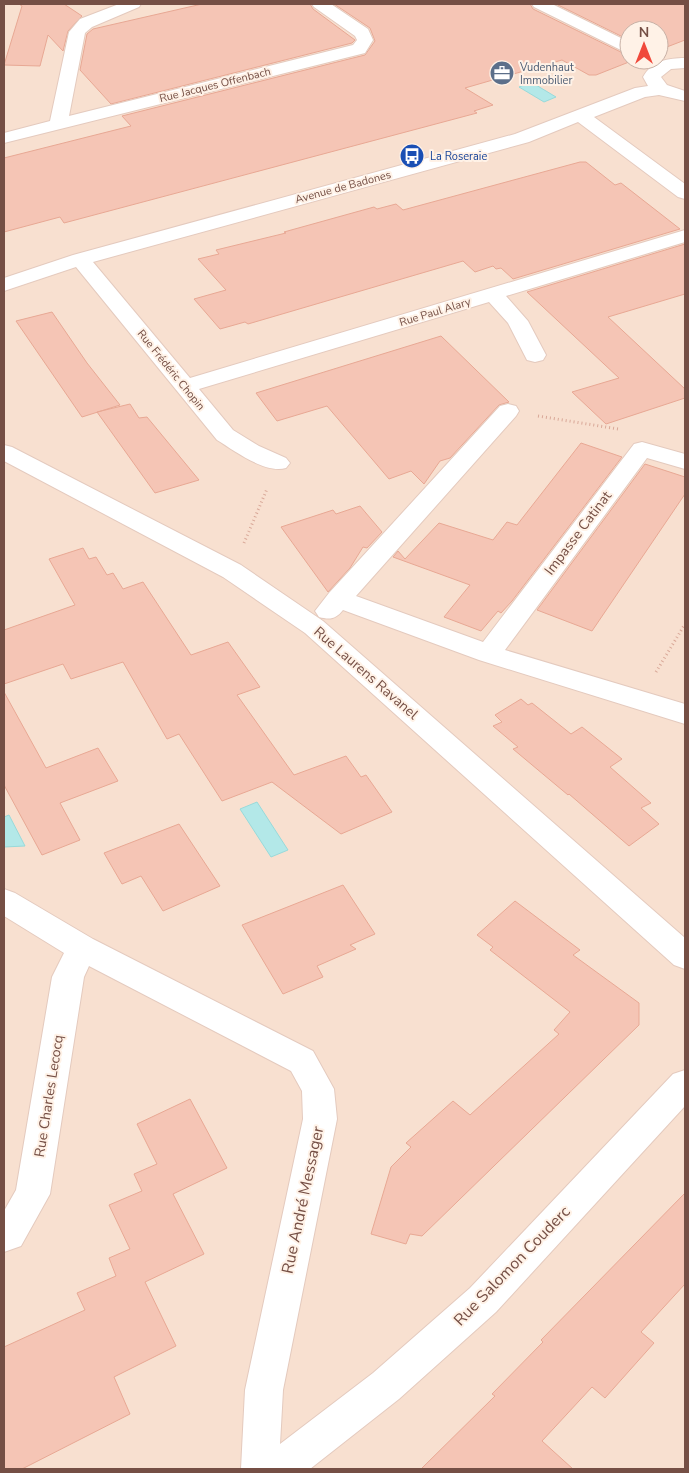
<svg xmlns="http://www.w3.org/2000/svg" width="689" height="1473" viewBox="0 0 689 1473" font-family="'Nunito Sans',sans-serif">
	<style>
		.residential { fill: #f8e0d0; fill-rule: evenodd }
		.water { fill: #b3e8e8; stroke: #98dada }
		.building { fill: #f5c5b5; stroke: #e8a894 }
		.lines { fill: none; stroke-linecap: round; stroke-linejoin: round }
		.minor-casing { stroke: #e4cabe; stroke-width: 2 }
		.path { stroke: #d9a898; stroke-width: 3; stroke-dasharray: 1 3; stroke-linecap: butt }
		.minor { fill: #fff; fill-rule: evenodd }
		.labels { text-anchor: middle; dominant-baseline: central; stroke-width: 4; stroke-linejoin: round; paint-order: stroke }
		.far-service-label { font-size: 11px; fill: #4e5e75; stroke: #fff2e7; text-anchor: start }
		.far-street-label { font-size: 11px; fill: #754f45; stroke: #fff2e7 }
		.far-transit-label { font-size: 11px; fill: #164399; stroke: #fff2e7; text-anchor: start }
		.street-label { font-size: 14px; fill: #754f45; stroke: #fff2e7 }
		.near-street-label { font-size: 16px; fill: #754f45; stroke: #fff2e7 }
	</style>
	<rect width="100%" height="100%" fill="#feeddf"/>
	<path class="residential" d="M4,4H685V1469H4ZM629,30H659V60H629Z"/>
	<path class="water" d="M531,82L556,97L544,102L519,87Z
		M257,802L288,850L271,857L240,809Z
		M9,815L25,846L4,847V817Z"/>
	<path class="building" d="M19,4H64L82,16L68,31L63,51L48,35L40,66L4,65L22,6Z
		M202,4H310L313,9L355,40L352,43L111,104L80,70L87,34L93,29Z
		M334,4H530L533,9L629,56V60H634L596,75H589L562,60L465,88L493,105L474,111L477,113L64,223L60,217L4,232V158L131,126L122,116L365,55L375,41L370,28Z
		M556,4H685V40L659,50V30H629V40Z
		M580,162H586L615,185L621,183L680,229L513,279L501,268L496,269L493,266L475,272L463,261L248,324L245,322L220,329L194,299L226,290L198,259L219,254L216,250L286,233L284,232L374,207L377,209L396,204L403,210Z
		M685,244V294L608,317L685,389V398L606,424L572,392L619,378L527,292Z
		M52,312L87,363L120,405L82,417L16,321Z
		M441,336L509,402L499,405L450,458L440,461L424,484L411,471L389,479L327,406L277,421L256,393Z
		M130,404L139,418L147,417L199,480L155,493L97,412Z
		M581,443L622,457L512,601L501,613L498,611L481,631L444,617L470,585L393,557L398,551L405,559L439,523L493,540L507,522L517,525Z
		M645,464L685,477V494L592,631L537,610Z
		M360,506L382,532L367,548L363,547L350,568L328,592L281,527L333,510L336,514Z
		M83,548L89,559L96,557L107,575L113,573L123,589L143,582L191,655L228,642L260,687L237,695L294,775L346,756L361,777L366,775L392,812L341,834L272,782L222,801L179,734L167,739L123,662L71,679L63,664L4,684V630L75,605L49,559Z
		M4,692L46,768L98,748L118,781L60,803L80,840L42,855L4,785Z
		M521,699L528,705L532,703L571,734L582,727L622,759L610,767L651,803L641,808L659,824L629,846L569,794L568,795L513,749L518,747L493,726L502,722L495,715Z
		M179,824L220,886L163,911L141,876L122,884L104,853Z
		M343,885L375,934L350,945L356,949L317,966L323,977L283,994L242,925Z
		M515,901L580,950L573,955L639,1003V1025L422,1236L410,1234L406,1244L371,1234L391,1167L411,1147L406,1143L453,1101L470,1115L559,1034L554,1030L570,1012L490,950L493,947L477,935Z
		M190,1099L227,1168L173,1194L204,1254L145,1282L176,1346L114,1377L130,1414L22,1469H4V1347L85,1310L77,1293L116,1276L109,1258L130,1249L109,1205L142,1191L134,1174L157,1164L137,1124Z
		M685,1193V1284L641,1332L654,1343L605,1398L592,1387L542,1441L573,1469H421L495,1396L492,1394L543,1342L541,1340Z"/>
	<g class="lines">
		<defs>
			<path id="minor" d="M119,4H141L139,7L92,27L85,33L69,116L353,45L357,40L355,36L314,7L312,4H331L368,29L373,40L365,53L4,143V133L50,121L69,32L80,19Z
				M532,4H552L629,42V54L534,7Z
				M685,58V68L671,69L661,77L667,85L685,91V101L659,95L645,97L594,117L685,184V199L678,197L578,122L529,142L93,262L190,378L685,230V242L506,296L528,321L546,355L543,360L535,362L527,360L508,323L489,302L199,389L233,430L259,446L286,458L290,463L286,468C265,474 235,451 217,440L76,267L4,291V278L73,255L515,134L635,88L648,86L643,77C652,61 668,58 685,58Z
				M508,404L516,406L519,411L516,416L356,596L483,642L634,444L642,442L685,454V469L647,458L505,650L685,704V724L479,660L343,610C336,619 330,620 319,617L315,611L329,593L500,406Z
				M4,445L12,447L241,565L323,621L685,938V969L674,965L305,633L223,577L4,461Z
				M4,889L15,893L93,939L313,1051L334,1089L337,1119L283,1390L280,1444L373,1373L470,1288L673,1074L685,1070V1106L496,1312L399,1399L310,1469H241L245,1390L303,1119L302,1091L291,1071L89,966L84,977L50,1194L21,1246L4,1252V1211L16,1190L52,977L64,953L4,916Z"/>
		</defs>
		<use href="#minor" class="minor-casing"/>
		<path class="path" d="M538,416L618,429
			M244,543L267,489
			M656,672L685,624"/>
		<use href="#minor" class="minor"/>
	</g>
	<defs>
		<symbol id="office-disc" viewBox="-11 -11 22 22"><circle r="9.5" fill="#5c6f8a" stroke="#fff2e7"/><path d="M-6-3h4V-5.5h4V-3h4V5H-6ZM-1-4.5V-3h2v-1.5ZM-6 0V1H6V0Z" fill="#fff"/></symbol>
		<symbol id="bus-disc" viewBox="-11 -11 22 22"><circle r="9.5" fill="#1a4fb4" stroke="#fff2e7"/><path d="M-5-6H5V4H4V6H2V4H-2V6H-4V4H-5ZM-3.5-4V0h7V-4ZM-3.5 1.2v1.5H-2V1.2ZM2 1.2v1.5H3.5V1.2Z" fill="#fff"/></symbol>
	</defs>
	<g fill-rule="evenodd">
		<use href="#office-disc" x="488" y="59" width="28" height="28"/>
		<use href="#bus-disc" x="398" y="142" width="28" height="28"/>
	</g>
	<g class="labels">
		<g class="far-service-label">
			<text x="520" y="67">Vudenhaut<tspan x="520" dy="13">Immobilier</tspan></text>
		</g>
		<g class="far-street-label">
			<text transform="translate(215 85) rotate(-14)">Rue Jacques Offenbach</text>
			<text transform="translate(343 187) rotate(-15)">Avenue de Badones</text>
			<text transform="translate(435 312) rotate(-17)">Rue Paul Alary</text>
			<text transform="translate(171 370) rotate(51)">Rue Frédéric Chopin</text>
		</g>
		<g class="far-transit-label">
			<text x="430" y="156">La Roseraie</text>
		</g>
		<g class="street-label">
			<text transform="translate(578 533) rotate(-53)">Impasse Catinat</text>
			<text transform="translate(366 673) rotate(41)">Rue Laurens Ravanel</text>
			<text transform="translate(49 1096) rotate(-81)">Rue Charles Lecocq</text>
		</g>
		<g class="near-street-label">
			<text transform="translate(303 1200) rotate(-78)">Rue André Messager</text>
			<text transform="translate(512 1266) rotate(-46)">Rue Salomon Couderc</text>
		</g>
	</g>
	<rect width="689" height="1473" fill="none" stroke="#754f45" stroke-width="10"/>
	<g transform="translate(644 45)"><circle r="24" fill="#fff2e7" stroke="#c8b1a6"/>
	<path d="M0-4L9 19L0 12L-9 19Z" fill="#f0493b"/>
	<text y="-8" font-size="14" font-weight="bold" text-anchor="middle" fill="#754f45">N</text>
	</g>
</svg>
